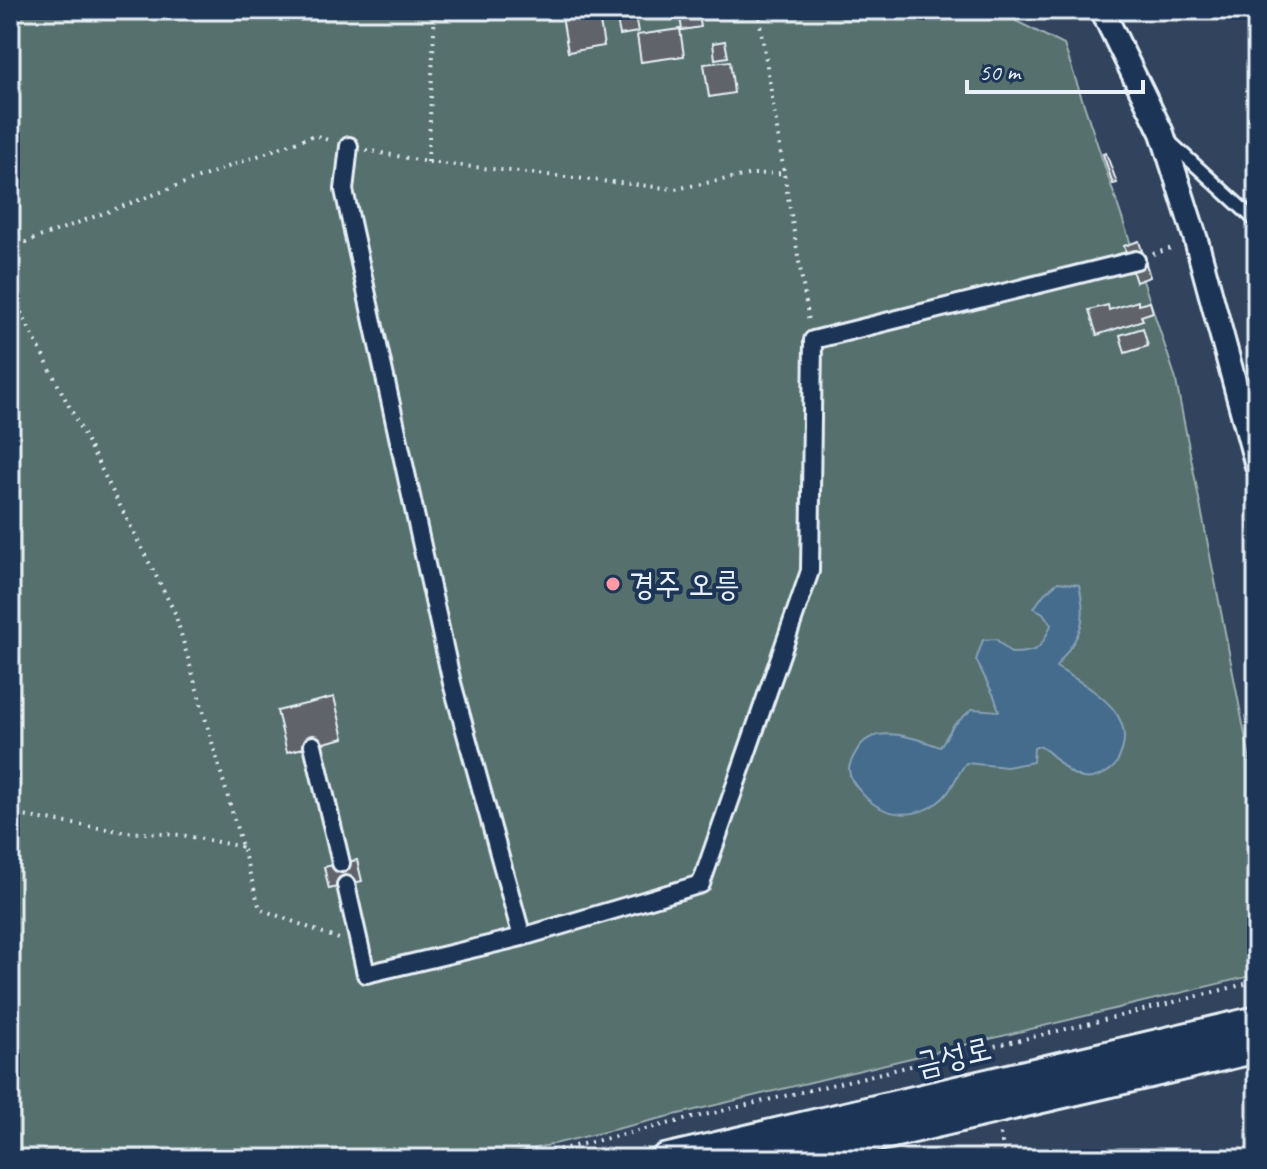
<svg xmlns="http://www.w3.org/2000/svg" width="1267" height="1169" viewBox="0 0 1267 1169" font-family="Caveat,'Poor Story',sans-serif">
	<style>
		.green { fill: #556f6d; stroke: #9eb0b2; stroke-width: 2 }
		.water { fill: #456c8c; stroke: #86a1b7; stroke-width: 2 }
		.building { fill: #60636a; stroke: #e8f1f8; stroke-width: 2 }
		.lines { fill: none; stroke-linecap: round; stroke-linejoin: round }
		.service-casing { stroke: #e8f1f8; stroke-width: 17 }
		.pedestrian-casing { stroke: #e8f1f8; stroke-width: 22 }
		.minor-casing { stroke: #e8f1f8; stroke-width: 28 }
		.tertiary-casing { stroke: #e8f1f8; stroke-width: 34 }
		.path { stroke: #e8f1f8; stroke-width: 4; stroke-dasharray: 2 6; stroke-linecap: butt }
		.service { stroke: #1d3557; stroke-width: 11 }
		.pedestrian { stroke: #1d3557; stroke-width: 16 }
		.minor { stroke: #1d3557; stroke-width: 22 }
		.tertiary { stroke: #1d3557; stroke-width: 28 }
		.poi-dot { fill: #ff9aa2; stroke: #1d3557; stroke-width: 3 }
		.labels { text-anchor: middle; dominant-baseline: central; stroke-width: 8; stroke-linejoin: round; paint-order: stroke }
		.poi-label { font-size: 32px; fill: #e8f1f8; stroke: #1d3557; text-anchor: start }
		.street-label { font-size: 32px; fill: #e8f1f8; stroke: #1d3557 }
	</style>
	<rect width="100%" height="100%" fill="#31435d"/>
	<filter id="ink" filterUnits="userSpaceOnUse"><feTurbulence type="fractalNoise" baseFrequency=".0125" numOctaves="2"/><feDisplacementMap in="SourceGraphic" scale="16" xChannelSelector="R" yChannelSelector="G"/><feConvolveMatrix kernelMatrix="1 2 1 2 8 2 1 2 1" color-interpolation-filters="sRGB"/></filter>
	<g filter="url(#ink)">
		<path class="green" d="M10,10H1014L1016,21L1064,45L1175,376L1257,796V971L1255,975L492,1159H10Z"/>
		<path class="water" d="M1058,582L1079,585C1089,626 1079,635 1056,667C1090,688 1145,715 1116,764C1110,773 1094,780 1083,778C1062,773 1057,754 1039,746L1034,748L1033,762L1007,767L966,763C955,777 952,793 937,803C911,821 880,816 860,791C855,785 849,778 849,769C849,764 853,757 856,752C871,721 916,738 940,747L953,726L972,709L999,711L994,696L976,660L983,640L996,639L1011,653C1037,653 1041,650 1051,625L1043,613L1034,608L1044,594Z"/>
		<path class="building" d="M561,10H598L604,46L568,52Z
			M615,10H634L638,32L620,35Z
			M679,10H698L701,27L682,30Z
			M680,29L684,56L641,62L637,35Z
			M725,41L728,57L715,59L713,43Z
			M730,61L734,93L709,97L704,64Z
			M1106,153L1117,183L1113,184L1103,154Z
			M1139,241L1150,277L1136,282L1124,246Z
			M1138,301V305L1150,302L1153,312L1141,316L1143,320L1097,335L1089,310L1108,305L1109,310Z
			M1143,328L1148,346L1125,353L1120,335Z
			M334,697L344,738L287,752L277,711Z
			M357,860L362,881L329,889L324,867Z"/>
		<g class="lines">
			<defs>
				<path id="service" d="M1169,141L1257,222"/>
				<path id="pedestrian" d="M349,146L344,190L452,683L522,937
					M313,745L341,863
					M346,885L366,974L522,937L701,884L810,571L813,340L1136,260"/>
				<path id="minor" d="M1102,10L1162,133L1196,240L1257,466"/>
				<path id="tertiary" d="M665,1159L1257,1021
					M780,1159L1257,1048"/>
			</defs>
			<use href="#service" class="service-casing"/>
			<use href="#pedestrian" class="pedestrian-casing"/>
			<use href="#minor" class="minor-casing"/>
			<use href="#tertiary" class="tertiary-casing"/>
			<path class="path" d="M758,10L784,173
				M366,150L428,162L675,189L753,174L784,173L809,321
				M428,162L435,10
				M10,248L314,135L331,141
				M1153,254L1175,247
				M10,291L175,613L260,909L339,939
				M10,814L125,832L182,835L243,847
				M1000,1134L1006,1159
				M520,1159L1108,1019L1257,981"/>
			<use href="#service" class="service"/>
			<use href="#pedestrian" class="pedestrian"/>
			<use href="#minor" class="minor"/>
			<use href="#tertiary" class="tertiary"/>
		</g>
	</g>
	<circle class="poi-dot" cx="613" cy="584" r="8"/>
	<g class="labels">
		<g class="poi-label">
			<text x="629" y="584">경주 오릉</text>
		</g>
		<g class="street-label">
			<text transform="translate(953 1056) rotate(-13)">금성로</text>
		</g>
	</g>
	<rect width="1267" height="1169" fill="none" stroke="#1d3557" stroke-width="40"/>
	<rect x="20" y="20" width="1227" height="1129" fill="none" stroke="#e8f1f8" stroke-width="3" filter="url(#ink)"/>
	<path d="M967 80v12h176v-12" fill="none" stroke="#e8f1f8" stroke-width="4"/>
	<text x="979" y="80" font-size="24" fill="#e8f1f8" stroke="#1d3557" stroke-width="6" paint-order="stroke">50 m</text>
</svg>
